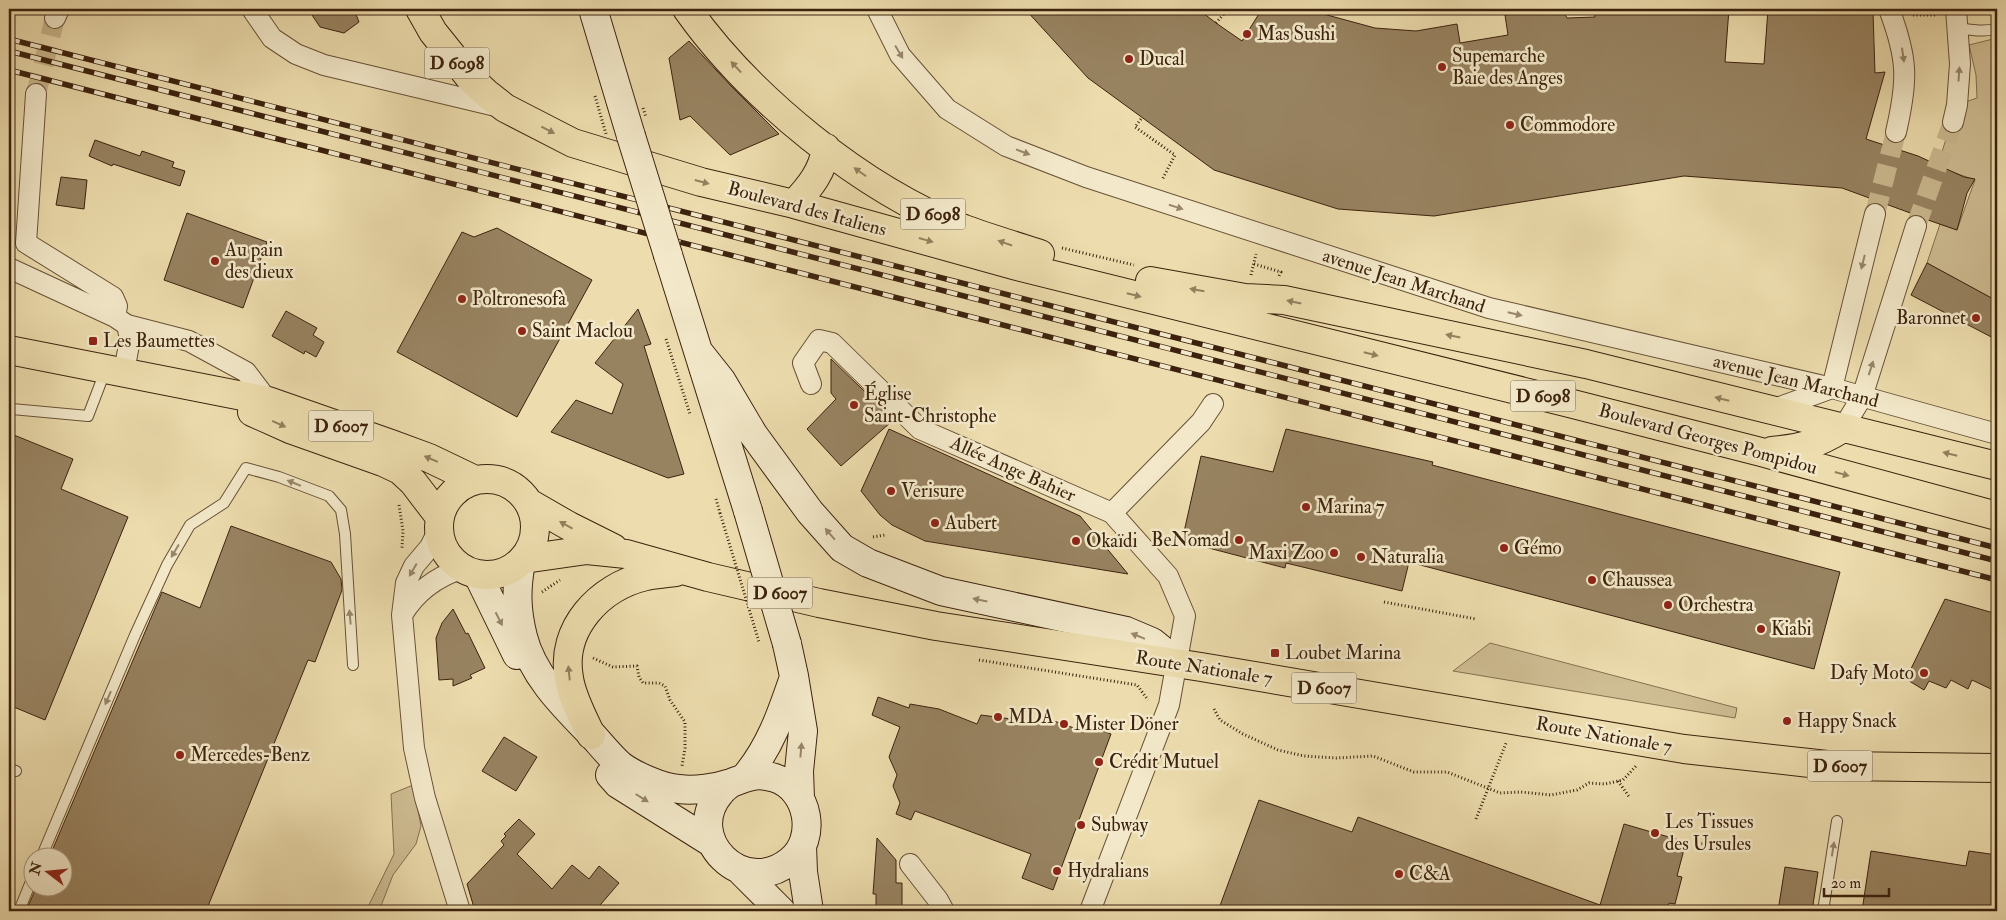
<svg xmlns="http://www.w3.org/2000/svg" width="2006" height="920" viewBox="0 0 2006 920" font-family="'IM FELL Double Pica',serif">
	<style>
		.green { fill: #cfbd93; stroke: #867050 }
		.building { fill: #988361; stroke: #3c220e }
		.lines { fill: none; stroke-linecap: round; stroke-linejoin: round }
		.minor-tunnel { stroke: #cab88e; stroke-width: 20; stroke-dasharray: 20 10; stroke-linecap: butt }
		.service-casing { stroke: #685136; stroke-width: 12 }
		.minor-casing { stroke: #685136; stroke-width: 22 }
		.secondary-casing { stroke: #3c220e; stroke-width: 30 }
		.primary-casing { stroke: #3c220e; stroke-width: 30 }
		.path { stroke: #3c220e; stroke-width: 3; stroke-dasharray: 1 2.5; stroke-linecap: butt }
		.service { stroke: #f3e9ca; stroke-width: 10 }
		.minor { stroke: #f3e9ca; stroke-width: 20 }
		.secondary { stroke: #f3e9ca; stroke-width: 28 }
		.primary { stroke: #edddae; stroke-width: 28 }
		.rail-casing { stroke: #3c220e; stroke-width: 5.5 }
		.rail { stroke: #f3e9ca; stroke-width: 4; stroke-dasharray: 11; stroke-linecap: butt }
		.secondary-bridge-casing { stroke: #3c220e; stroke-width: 30; stroke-linecap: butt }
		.path-bridge { stroke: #3c220e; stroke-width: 3; stroke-dasharray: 1 2.5; stroke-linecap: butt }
		.secondary-bridge { stroke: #f3e9ca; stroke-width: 28 }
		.oneway { fill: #98866c }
		.oneway2 { fill: #94805e }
		.poi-dot { fill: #8f2418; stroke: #f3e9ca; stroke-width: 2 }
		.labels { text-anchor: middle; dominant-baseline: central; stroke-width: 5; stroke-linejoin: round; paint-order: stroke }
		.shield { fill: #f3e9ca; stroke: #735e46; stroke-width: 1 }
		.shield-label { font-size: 18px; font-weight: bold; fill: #3c220e }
		.poi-label { font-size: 19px; fill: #3c220e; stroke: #f3e9ca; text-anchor: start }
		.street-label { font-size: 19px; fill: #3c220e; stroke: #f3e9ca }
	</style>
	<rect width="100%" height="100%" fill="#edddae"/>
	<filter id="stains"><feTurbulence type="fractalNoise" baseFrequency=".004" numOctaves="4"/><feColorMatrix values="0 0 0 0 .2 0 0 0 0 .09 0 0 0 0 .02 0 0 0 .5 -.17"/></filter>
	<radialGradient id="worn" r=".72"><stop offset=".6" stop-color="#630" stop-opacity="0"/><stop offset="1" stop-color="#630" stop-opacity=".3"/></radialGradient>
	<path class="green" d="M1997,38V301L1927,263L1940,224L1957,230L1975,180L1944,169L1938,164L1957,105L1977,98L1976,75L1969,45Z
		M1490,643L1737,708L1735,718L1453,671Z
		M413,785L421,826L416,844L393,875L379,911H366L394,854L391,794Z"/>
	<path class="building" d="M308,9H354L359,22L344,33L320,27Z
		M1025,9H1198L1216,23L1242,41L1262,9H1305L1375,28L1416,31L1457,24L1460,43L1508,35L1505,15L1543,9H1562L1567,18L1595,17L1594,9H1729L1725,62L1764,64L1768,9H1831L1873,12L1875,73L1885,72L1866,139L1918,156L1964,177L1975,179L1967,193L1957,230L1925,219L1920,215L1913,214L1842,188L1684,176L1434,216L1338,209L1214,170L1088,78Z
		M689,41L731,86L779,134L730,155L690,116L680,120L669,58Z
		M95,140L140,156L142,151L174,162L172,167L185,171L180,186L113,164L112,166L89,156Z
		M61,177L87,180L84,209L56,205Z
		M187,213L267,242L243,308L164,280Z
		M497,228L592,280L517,417L397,352L462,232L474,237Z
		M1927,263L1997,301V340L1911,295Z
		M638,309L651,344L644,346L684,474L668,478L551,432L576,400L612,414L623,384L595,363Z
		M286,311L317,328L313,335L324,342L316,357L305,351L304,354L272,336Z
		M831,359L890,416V423L841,466L807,429L836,399L831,393Z
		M889,429L1080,516L1128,574L925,541L892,525L880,515L861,491Z
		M1286,429L1433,462L1432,465L1840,572L1814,669L1409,562L1402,591L1286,563L1285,568L1182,541L1201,456L1273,472Z
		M9,433L73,459L61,489L128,517L45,720L9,705Z
		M231,526L331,562L341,579L342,590L315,662L308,660L206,911H26L36,888H62V858H49L162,592L200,608Z
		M1945,599L1997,614V676L1991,689L1972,680L1968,689L1951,680L1946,688L1929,681L1924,690L1906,679Z
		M453,609L466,634L468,633L485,668L470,675L472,678L453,686V679L439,680L436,638L442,623Z
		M878,697L909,708L910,704L939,709L977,724L981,715L1050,724L1051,720L1077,729L1081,723L1111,734L1053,890L1022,878L1031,854L915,811L911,820L896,814L900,803L893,786L897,775L889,757L900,727L872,715Z
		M504,737L537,757L516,791L482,771Z
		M1259,800L1352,832L1358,817L1600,905L1624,824L1686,842L1677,876L1682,877L1675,904L1669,903L1667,911H1218Z
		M519,819L535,834L517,854L552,889L572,865L589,879L599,866L619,883L595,911H475L467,884L504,845L501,841L506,836L504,834Z
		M877,838L896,860V883H902V911H876V894H873Z
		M1871,851L1966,866L1969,851L1997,855V911H1862Z
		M1785,867L1818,872L1812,911H1778Z"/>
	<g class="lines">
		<path class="minor-tunnel" d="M36,94L55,18
			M1875,214L1896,132
			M1916,226L1953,122"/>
		<defs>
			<path id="service" d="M1957,28C1971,30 1983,32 1997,29
				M9,410L12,409L88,416L106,369
				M9,769L16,771
				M41,858L135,635L167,565L190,525L224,503L246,468L279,477L329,496L341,510L345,534L353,665
				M19,911L32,879
				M1823,911L1837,821"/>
			<path id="minor" d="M252,9L272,38L296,54L324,65L500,107
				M877,9L900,55L947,109L1006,146L1086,177L1489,308L1832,388L1997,434
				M1889,9C1908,59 1908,80 1896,132
				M55,18L59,9
				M36,94L26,243L113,297L117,306L115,317
				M1953,122L1957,105L1960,64L1956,9
				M9,268L115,317L127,325L189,341L246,372L268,401
				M124,372L130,339L127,325
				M811,384L803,363L819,340L832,343L920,429L1112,513L1168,576L1185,616L1169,705L1090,911
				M1832,388L1875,214
				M1769,411L1832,388
				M1843,428L1862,397L1916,226
				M1112,513L1201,422L1213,404
				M438,531L430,547L414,566L406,583L402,615L414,748L425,798L460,911
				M402,615C416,592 436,577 461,569
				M910,864L938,900L944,911"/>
			<path id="secondary" d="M593,9L631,136
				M668,255L748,511
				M698,351L721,380L753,434L810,512L842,548L868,563L941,591L1126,631L1152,642L1178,663
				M521,562C516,589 516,609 523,637C533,677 566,708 594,737C602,746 611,757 620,765C633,775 662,788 679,789C695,791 716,788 731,783C748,777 756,772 775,778C809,789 818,839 790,861C743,899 682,838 720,793C723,789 727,786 731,783
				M478,575L517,655
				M787,644L794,676L803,731L799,771L800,798
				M610,775L618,784L712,843
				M746,776C770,747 781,715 793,680
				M802,846L803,872L809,911
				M742,872L781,911"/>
			<path id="primary" d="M420,9L433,32L470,78L486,93L505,108L573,143L701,182L794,204L1017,266L1569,403L1761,452L1997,516
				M687,9C750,98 862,189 964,229C989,238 1015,246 1040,254
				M794,204C810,187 823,171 826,148
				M1150,281L1245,298L1284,300L1586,364L1997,466
				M9,350L268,401L391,444L429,458L475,480
				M252,412L290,429L383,462L400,470L413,482L439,516
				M1772,451C1803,448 1817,444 1843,428
				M439 527a48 48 0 1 1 96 0a48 48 0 1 1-96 0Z
				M529,503L569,526L613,548
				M524,559L587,550L626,554L708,577L819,603L936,626L1201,667L1684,749L1836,766L1997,768
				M591,735C583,717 572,698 569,678C560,629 599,587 646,576C656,574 666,573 676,572"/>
		</defs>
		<use href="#service" class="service-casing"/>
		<use href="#minor" class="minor-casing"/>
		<use href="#secondary" class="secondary-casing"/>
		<use href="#primary" class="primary-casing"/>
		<path class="path" d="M1913,15H1937
			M1216,23L1228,9
			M1141,119L1135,127L1175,155L1162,180
			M1062,248L1134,265
			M1254,264L1281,272L1279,276
			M1251,275L1256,254
			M666,339L690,414
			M716,499L720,513
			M399,505L403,531L402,548
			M873,537L885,535
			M542,592L560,580
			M1384,602L1476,619
			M593,658L613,667L637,666L639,677L643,683H659L665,686L670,700L685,722V748L682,766
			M979,660L1137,685L1148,700
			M1214,709L1220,720L1243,734L1278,750L1304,756L1336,758L1373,756L1414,772H1447L1500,793L1521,792L1551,795L1577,790L1589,783L1605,784L1623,780L1637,765
			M1618,781L1630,798
			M1476,819L1506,743
			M1698,844L1712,843L1731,845"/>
		<use href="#service" class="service"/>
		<use href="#minor" class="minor"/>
		<use href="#secondary" class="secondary"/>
		<use href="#primary" class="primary"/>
		<defs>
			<path id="rail" d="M9,39L1997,548
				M9,51L1997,561
				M9,70L1997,580"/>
		</defs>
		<use href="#rail" class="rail-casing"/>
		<use href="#rail" class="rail"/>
		<defs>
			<path id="secondary-bridge" d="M631,136L668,255
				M748,511L787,644"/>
		</defs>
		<use href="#secondary-bridge" class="secondary-bridge-casing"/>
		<path class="path-bridge" d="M595,96L606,134
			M643,108L646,117
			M720,513L759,642"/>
		<use href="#secondary-bridge" class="secondary-bridge"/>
	</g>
	<defs><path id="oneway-solid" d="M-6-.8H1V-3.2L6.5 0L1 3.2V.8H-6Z" transform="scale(1.25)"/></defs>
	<g class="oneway">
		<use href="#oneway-solid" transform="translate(899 52) rotate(59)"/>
		<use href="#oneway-solid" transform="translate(1903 55) rotate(82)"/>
		<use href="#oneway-solid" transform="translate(1959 74) rotate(-86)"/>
		<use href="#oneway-solid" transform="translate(1023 152) rotate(21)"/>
		<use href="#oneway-solid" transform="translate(1176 207) rotate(18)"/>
		<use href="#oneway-solid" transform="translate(1863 262) rotate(104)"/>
		<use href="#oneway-solid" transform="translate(1515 314) rotate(13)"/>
		<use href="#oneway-solid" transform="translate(1871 368) rotate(-72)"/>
		<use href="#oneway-solid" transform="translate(294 483) rotate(-158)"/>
		<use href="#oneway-solid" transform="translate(830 534) rotate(-131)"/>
		<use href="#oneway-solid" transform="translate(175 551) rotate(121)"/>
		<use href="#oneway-solid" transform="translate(413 570) rotate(120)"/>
		<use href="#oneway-solid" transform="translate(980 600) rotate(-168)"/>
		<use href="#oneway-solid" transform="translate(350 617) rotate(-95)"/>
		<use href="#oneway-solid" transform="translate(499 619) rotate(63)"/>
		<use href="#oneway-solid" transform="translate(1138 636) rotate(-158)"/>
		<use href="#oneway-solid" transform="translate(108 698) rotate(113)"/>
		<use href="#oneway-solid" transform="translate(801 750) rotate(-85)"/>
		<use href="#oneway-solid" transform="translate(642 798) rotate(32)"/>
		<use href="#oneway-solid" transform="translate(1833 849) rotate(-81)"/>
	</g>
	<g class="oneway2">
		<use href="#oneway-solid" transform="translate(736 67) rotate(-133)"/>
		<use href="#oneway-solid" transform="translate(548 130) rotate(27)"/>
		<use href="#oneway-solid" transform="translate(860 172) rotate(-145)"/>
		<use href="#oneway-solid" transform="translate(702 182) rotate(15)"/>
		<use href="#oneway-solid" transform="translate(926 240) rotate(16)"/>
		<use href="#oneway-solid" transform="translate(1005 243) rotate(-161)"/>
		<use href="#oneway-solid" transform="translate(1197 290) rotate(-170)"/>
		<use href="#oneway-solid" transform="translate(1134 295) rotate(14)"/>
		<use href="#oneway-solid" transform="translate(1294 302) rotate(-168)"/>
		<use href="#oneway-solid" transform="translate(1453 336) rotate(-168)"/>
		<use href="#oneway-solid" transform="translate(1371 354) rotate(14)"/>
		<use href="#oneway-solid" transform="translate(1722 399) rotate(-166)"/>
		<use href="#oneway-solid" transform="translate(279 424) rotate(24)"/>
		<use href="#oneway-solid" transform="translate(1950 454) rotate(-166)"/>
		<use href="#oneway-solid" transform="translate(431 459) rotate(-157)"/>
		<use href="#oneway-solid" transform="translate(1842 474) rotate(15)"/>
		<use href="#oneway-solid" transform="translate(566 525) rotate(-151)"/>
		<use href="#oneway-solid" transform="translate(569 673) rotate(-96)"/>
	</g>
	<g class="poi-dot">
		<circle cx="1247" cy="34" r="5"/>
		<circle cx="1129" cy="59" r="5"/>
		<circle cx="1442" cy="67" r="5"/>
		<circle cx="1510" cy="125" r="5"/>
		<circle cx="215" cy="261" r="5"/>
		<circle cx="462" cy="299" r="5"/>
		<circle cx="1976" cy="318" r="5"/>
		<circle cx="522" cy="331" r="5"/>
		<rect x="88" y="336" width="10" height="10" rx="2.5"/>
		<circle cx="854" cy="405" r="5"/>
		<circle cx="891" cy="491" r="5"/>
		<circle cx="1306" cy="507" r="5"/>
		<circle cx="935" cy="523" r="5"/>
		<circle cx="1239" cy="540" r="5"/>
		<circle cx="1076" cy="541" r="5"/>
		<circle cx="1504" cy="548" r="5"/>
		<circle cx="1334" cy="553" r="5"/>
		<circle cx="1361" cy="557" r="5"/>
		<circle cx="1592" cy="580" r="5"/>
		<circle cx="1668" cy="605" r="5"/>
		<circle cx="1761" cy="629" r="5"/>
		<rect x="1270" y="648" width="10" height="10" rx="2.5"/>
		<circle cx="1924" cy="673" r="5"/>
		<circle cx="998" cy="717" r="5"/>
		<circle cx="1787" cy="721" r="5"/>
		<circle cx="1064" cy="724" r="5"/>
		<circle cx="180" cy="755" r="5"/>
		<circle cx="1099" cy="762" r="5"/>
		<circle cx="1081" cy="825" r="5"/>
		<circle cx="1655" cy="833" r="5"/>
		<circle cx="1057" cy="871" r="5"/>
		<circle cx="1399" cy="874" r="5"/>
	</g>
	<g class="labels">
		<g class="shield">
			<rect x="424.5" y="47.5" width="65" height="31" rx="4"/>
			<rect x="900.5" y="198.5" width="65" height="31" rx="4"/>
			<rect x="1510.5" y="380.5" width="65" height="31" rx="4"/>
			<rect x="308.5" y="410.5" width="65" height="31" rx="4"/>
			<rect x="747.5" y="577.5" width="65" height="31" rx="4"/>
			<rect x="1291.5" y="672.5" width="65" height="31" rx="4"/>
			<rect x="1807.5" y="750.5" width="65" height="31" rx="4"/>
		</g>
		<g class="shield-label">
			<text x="457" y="63">D 6098</text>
			<text x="933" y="214">D 6098</text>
			<text x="1543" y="396">D 6098</text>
			<text x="341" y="426">D 6007</text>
			<text x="780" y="593">D 6007</text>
			<text x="1324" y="688">D 6007</text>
			<text x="1840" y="766">D 6007</text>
		</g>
		<g class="poi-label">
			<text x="1257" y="34">Mas Sushi</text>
			<text x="1452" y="56">Supemarche<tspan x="1452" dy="22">Baie des Anges</tspan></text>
			<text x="1139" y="59">Ducal</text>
			<text x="1520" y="125">Commodore</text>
			<text x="225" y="250">Au pain<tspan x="225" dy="22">des dieux</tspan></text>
			<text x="472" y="299">Poltronesofà</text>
			<text x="1966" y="318" text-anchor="end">Baronnet</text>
			<text x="532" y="331">Saint Maclou</text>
			<text x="103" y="341">Les Baumettes</text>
			<text x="864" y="394">Église<tspan x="864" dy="22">Saint-Christophe</tspan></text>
			<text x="901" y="491">Verisure</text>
			<text x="1316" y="507">Marina 7</text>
			<text x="945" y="523">Aubert</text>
			<text x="1229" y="540" text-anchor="end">BeNomad</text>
			<text x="1086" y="541">Okaïdi</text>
			<text x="1514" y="548">Gémo</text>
			<text x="1324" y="553" text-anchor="end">Maxi Zoo</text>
			<text x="1371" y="557">Naturalia</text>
			<text x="1602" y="580">Chaussea</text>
			<text x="1678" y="605">Orchestra</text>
			<text x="1771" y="629">Kiabi</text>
			<text x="1285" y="653">Loubet Marina</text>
			<text x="1914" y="673" text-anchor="end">Dafy Moto</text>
			<text x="1008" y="717">MDA</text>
			<text x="1797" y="721">Happy Snack</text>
			<text x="1074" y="724">Mister Döner</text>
			<text x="190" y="755">Mercedes-Benz</text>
			<text x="1109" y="762">Crédit Mutuel</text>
			<text x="1665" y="822">Les Tissues<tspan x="1665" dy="22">des Ursules</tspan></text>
			<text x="1091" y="825">Subway</text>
			<text x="1067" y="871">Hydralians</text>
			<text x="1409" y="874">C&amp;A</text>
		</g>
		<g class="street-label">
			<text transform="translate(807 209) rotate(15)">Boulevard des Italiens</text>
			<text transform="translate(1404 281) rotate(18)">avenue Jean Marchand</text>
			<text transform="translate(1796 381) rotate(14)">avenue Jean Marchand</text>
			<text transform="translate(1708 439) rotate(15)">Boulevard Georges Pompidou</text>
			<text transform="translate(1013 469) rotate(24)">Allée Ange Bahier</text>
			<text transform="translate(1204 668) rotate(9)">Route Nationale 7</text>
			<text transform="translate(1604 735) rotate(10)">Route Nationale 7</text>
		</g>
	</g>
	<rect width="2006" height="920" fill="none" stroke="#edddae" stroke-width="30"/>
	<rect x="10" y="10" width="1986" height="900" fill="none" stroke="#3c220e" stroke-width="2.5"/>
	<rect x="15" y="15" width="1976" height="890" fill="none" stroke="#3c220e"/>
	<g transform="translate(48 872) rotate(286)"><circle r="24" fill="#f3e9ca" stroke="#aa997f"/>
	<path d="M0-4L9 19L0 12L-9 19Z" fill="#8f2418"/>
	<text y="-8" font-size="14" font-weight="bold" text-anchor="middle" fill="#3c220e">N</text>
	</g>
	<path d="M1824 888v8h65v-8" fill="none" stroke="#3c220e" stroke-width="2.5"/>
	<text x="1831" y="888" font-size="15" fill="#3c220e" stroke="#f3e9ca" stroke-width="4" paint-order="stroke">20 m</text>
	<rect width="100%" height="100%" filter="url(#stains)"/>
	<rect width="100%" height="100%" fill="url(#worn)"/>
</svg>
